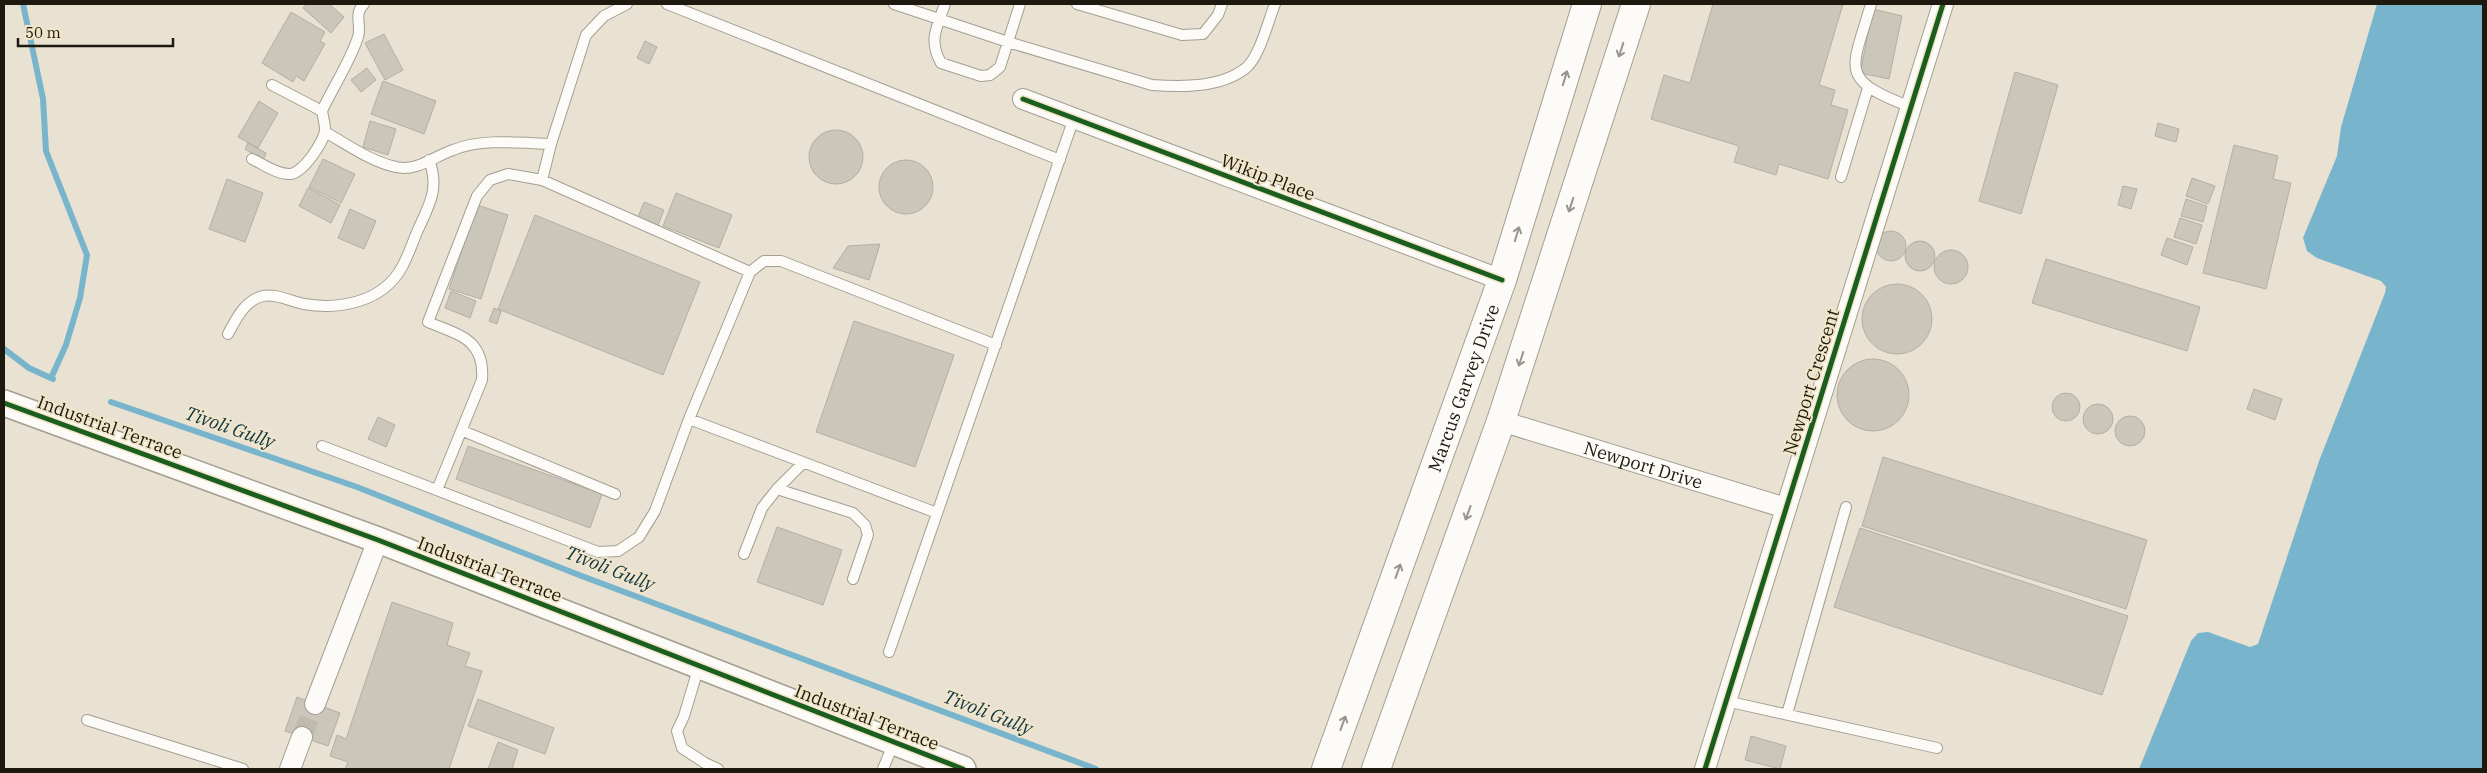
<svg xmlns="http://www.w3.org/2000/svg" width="2487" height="773" viewBox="0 0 2487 773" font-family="'IBM Plex Serif',serif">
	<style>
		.water { fill: #78b4cb }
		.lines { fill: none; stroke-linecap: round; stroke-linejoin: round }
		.stream { stroke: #78b4cb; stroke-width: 6 }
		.building { fill: #cbc6ba; stroke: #b4aea3 }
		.minor-tunnel { stroke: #c0baac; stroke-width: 20; stroke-dasharray: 20 10; stroke-linecap: butt }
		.service-casing { stroke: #a49e93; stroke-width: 12 }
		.minor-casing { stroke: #a49e93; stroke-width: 22 }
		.tertiary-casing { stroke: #a49e93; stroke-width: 28 }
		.trunk-casing { stroke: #a49e93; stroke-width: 30 }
		.service { stroke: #fcfbf8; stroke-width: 10 }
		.minor { stroke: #fcfbf8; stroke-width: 20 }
		.tertiary { stroke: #fcfbf8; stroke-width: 25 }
		.trunk { stroke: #fcfbf8; stroke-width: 28 }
		.cycleway-casing { stroke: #f2e6ca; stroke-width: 8 }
		.cycleway { stroke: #1b5e20; stroke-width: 5 }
		.oneway { stroke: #98958f }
		.labels { text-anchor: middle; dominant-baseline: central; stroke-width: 4; stroke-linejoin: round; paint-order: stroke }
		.street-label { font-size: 18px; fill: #1d190f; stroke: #f2e6ca }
		.water-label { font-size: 19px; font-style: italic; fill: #0f3747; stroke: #f2e6ca }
	</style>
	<rect width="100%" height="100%" fill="#e9e2d3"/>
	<path class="water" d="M2377,4H2483V769H2139L2191,641L2198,633L2208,632L2250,647L2258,644L2319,461L2385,293L2386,287L2381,281L2317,258L2307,251L2303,238L2337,156L2341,127Z"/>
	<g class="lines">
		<path class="stream" d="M23,4L43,99L46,151L87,255L80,298L66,345L51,378
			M4,349L29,368L53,379
			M111,402L357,487L579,575L1096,769"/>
	</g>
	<path class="building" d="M306,4H329L344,17L331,33L303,8Z
		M1713,4H1843L1819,85L1835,90L1831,105L1848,110L1828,179L1779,164L1776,175L1734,162L1739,146L1651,119L1664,75L1690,83Z
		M1873,9L1902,16L1889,79L1860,73Z
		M291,12L325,32L320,41L325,44L304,81L296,76L293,82L262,63Z
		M384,34L403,70L385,80L365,43Z
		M645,41L657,47L649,64L637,58Z
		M367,68L376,80L361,92L351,80Z
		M2015,72L2058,85L2021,214L1979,201Z
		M383,81L436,101L424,134L371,114Z
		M259,101L278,113L258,148L238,137Z
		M370,121L396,129L388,155L363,147Z
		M2158,123L2179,129L2176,142L2155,136Z
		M809 157a27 27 0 1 1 54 0a27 27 0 1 1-54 0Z
		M248,143L266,153L263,160L245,149Z
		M2234,145L2278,156L2273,179L2291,183L2266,289L2203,273Z
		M323,159L355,174L341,203L309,187Z
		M879 187a27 27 0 1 1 54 0a27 27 0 1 1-54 0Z
		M2192,178L2215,186L2208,204L2186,196Z
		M227,179L263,193L245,242L209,229Z
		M2123,186L2137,189L2131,209L2118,205Z
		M308,188L340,205L331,223L299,206Z
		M676,193L732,215L719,248L663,226Z
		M2186,199L2207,206L2203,222L2181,216Z
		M644,202L664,210L658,225L638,217Z
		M477,205L508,215L481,299L449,289Z
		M350,209L376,221L364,249L338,238Z
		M535,215L700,282L663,375L498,309Z
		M2180,218L2202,225L2196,244L2174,237Z
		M1876 246a15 15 0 1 1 30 0a15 15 0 1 1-30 0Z
		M2167,238L2193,247L2187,265L2161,255Z
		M1905 256a15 15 0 1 1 30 0a15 15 0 1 1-30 0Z
		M880,244L869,280L833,268L848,246Z
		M1934 267a17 17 0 1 1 34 0a17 17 0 1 1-34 0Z
		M2046,259L2200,307L2187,351L2032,303Z
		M1862 319a35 35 0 1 1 70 0a35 35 0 1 1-70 0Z
		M451,291L476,301L470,318L445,308Z
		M494,308L501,311L497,324L489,321Z
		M854,321L954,355L915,467L816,432Z
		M1837 395a36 36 0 1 1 72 0a36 36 0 1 1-72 0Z
		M2254,389L2282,399L2275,420L2247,409Z
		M2052 407a14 14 0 1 1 28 0a14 14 0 1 1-28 0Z
		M2083 419a15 15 0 1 1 30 0a15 15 0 1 1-30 0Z
		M2115 431a15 15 0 1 1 30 0a15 15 0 1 1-30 0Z
		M378,417L395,425L386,447L368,439Z
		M468,446L602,494L590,528L456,479Z
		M1883,457L2147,540L2126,609L1862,526Z
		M777,527L842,550L823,605L757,582Z
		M1860,528L2128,616L2102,695L1834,607Z
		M392,602L453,623L447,645L470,653L465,666L482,671L449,769H345L348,762L330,756L337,735L346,739Z
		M297,697L340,713L328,746L285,731Z
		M478,699L554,728L545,754L468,726Z
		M1751,736L1786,746L1780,769L1745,760Z
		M498,742L518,750L512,769H488Z"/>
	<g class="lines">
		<path class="minor-tunnel" d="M302,737L315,704"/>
		<defs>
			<path id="service" d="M667,4L1060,160
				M894,4L1008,42L1152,85C1182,87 1221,88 1246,68C1260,56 1268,21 1275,4
				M945,4C937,27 928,40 941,63L981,76L990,75L1000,67L1020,4
				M1077,4L1182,35L1203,34L1218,15L1222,4
				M1871,4C1852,70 1837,79 1911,107
				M322,111C333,87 350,62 358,37C362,25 353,14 364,4
				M325,132C347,144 371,162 396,167C416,172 435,156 453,150C483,138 520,143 551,144
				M252,159C263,164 276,174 289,174C302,175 324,142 325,130C325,124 323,117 322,111L272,85
				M1841,177L1868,88
				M542,180L551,144L586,35L604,16L627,4
				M228,334C236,319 245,300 263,296C276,293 292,302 304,304C340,310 383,302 402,267C408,256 412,244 417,232C429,205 440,189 429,160
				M689,419L937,513
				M463,431L615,494
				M322,446L598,552L618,551L639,537L655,511L689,419L750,272L764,261H781L996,345
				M777,489L853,513L865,525L868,535L853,579
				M437,490L482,380C485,339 459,335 428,322L477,196L490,180L508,174L542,180L750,272
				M744,554L762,508L777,489L803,463
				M889,652L1074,118
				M699,666L684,716L677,731L682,748L705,763L718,769
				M1726,701L1937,748
				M1787,714L1846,507
				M87,720L243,769
				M883,769L894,742"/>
			<g id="minor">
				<path d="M1023,99L1502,280"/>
				<path id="s1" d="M1501,421L1786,508"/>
				<path d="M315,704L378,540"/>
				<path d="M290,769L302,737"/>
				<path d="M1705,769L1943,4"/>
			</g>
			<path id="tertiary" d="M4,403L378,540L963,769"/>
			<g id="trunk">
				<path id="s2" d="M1326,769L1502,280L1587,4"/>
				<path d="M1376,769L1501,421L1636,4"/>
			</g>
		</defs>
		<use href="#service" class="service-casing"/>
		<use href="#minor" class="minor-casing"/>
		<use href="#tertiary" class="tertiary-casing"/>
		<use href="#trunk" class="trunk-casing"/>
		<use href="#service" class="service"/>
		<use href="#minor" class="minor"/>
		<use href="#tertiary" class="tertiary"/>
		<use href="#trunk" class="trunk"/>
		<defs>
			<path id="cycleway" d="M1023,99L1502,280
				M4,403L378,540L963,769
				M1705,769L1943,4"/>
		</defs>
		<use href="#cycleway" class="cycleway-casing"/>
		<use href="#cycleway" class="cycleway"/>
	</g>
	<defs><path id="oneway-shaft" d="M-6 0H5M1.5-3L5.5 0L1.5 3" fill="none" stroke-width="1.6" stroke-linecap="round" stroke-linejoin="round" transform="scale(1.25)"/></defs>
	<g class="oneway">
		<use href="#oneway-shaft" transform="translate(1621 50) rotate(108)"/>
		<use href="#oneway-shaft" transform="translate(1565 78) rotate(-73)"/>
		<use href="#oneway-shaft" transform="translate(1571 205) rotate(108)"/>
		<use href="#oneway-shaft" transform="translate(1517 234) rotate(-73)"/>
		<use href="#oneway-shaft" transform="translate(1521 359) rotate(108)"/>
		<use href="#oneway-shaft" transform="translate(1468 513) rotate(110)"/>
		<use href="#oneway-shaft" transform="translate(1398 571) rotate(-70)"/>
		<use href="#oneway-shaft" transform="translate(1343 723) rotate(-70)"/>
	</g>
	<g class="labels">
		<g class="street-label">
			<text transform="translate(1268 177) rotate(21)">Wikip Place</text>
			<text transform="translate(1811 382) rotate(-73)">Newport Crescent</text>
			<text stroke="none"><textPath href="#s2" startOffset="405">Marcus Garvey Drive</textPath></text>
			<text transform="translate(110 427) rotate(20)">Industrial Terrace</text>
			<text stroke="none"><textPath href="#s1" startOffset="149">Newport Drive</textPath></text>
			<text transform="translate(490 569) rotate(21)">Industrial Terrace</text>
			<text transform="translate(867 717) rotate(21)">Industrial Terrace</text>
		</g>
		<g class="water-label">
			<text transform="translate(230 427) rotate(19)">Tivoli Gully</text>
			<text transform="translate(610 568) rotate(21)">Tivoli Gully</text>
			<text transform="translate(988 712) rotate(21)">Tivoli Gully</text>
		</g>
	</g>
	<rect width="2487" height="773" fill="none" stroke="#1d190f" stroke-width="10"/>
	<path d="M18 38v8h155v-8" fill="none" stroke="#1d190f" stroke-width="2.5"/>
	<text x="25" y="38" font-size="15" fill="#1d190f" stroke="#f2e6ca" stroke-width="4" paint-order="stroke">50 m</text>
</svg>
